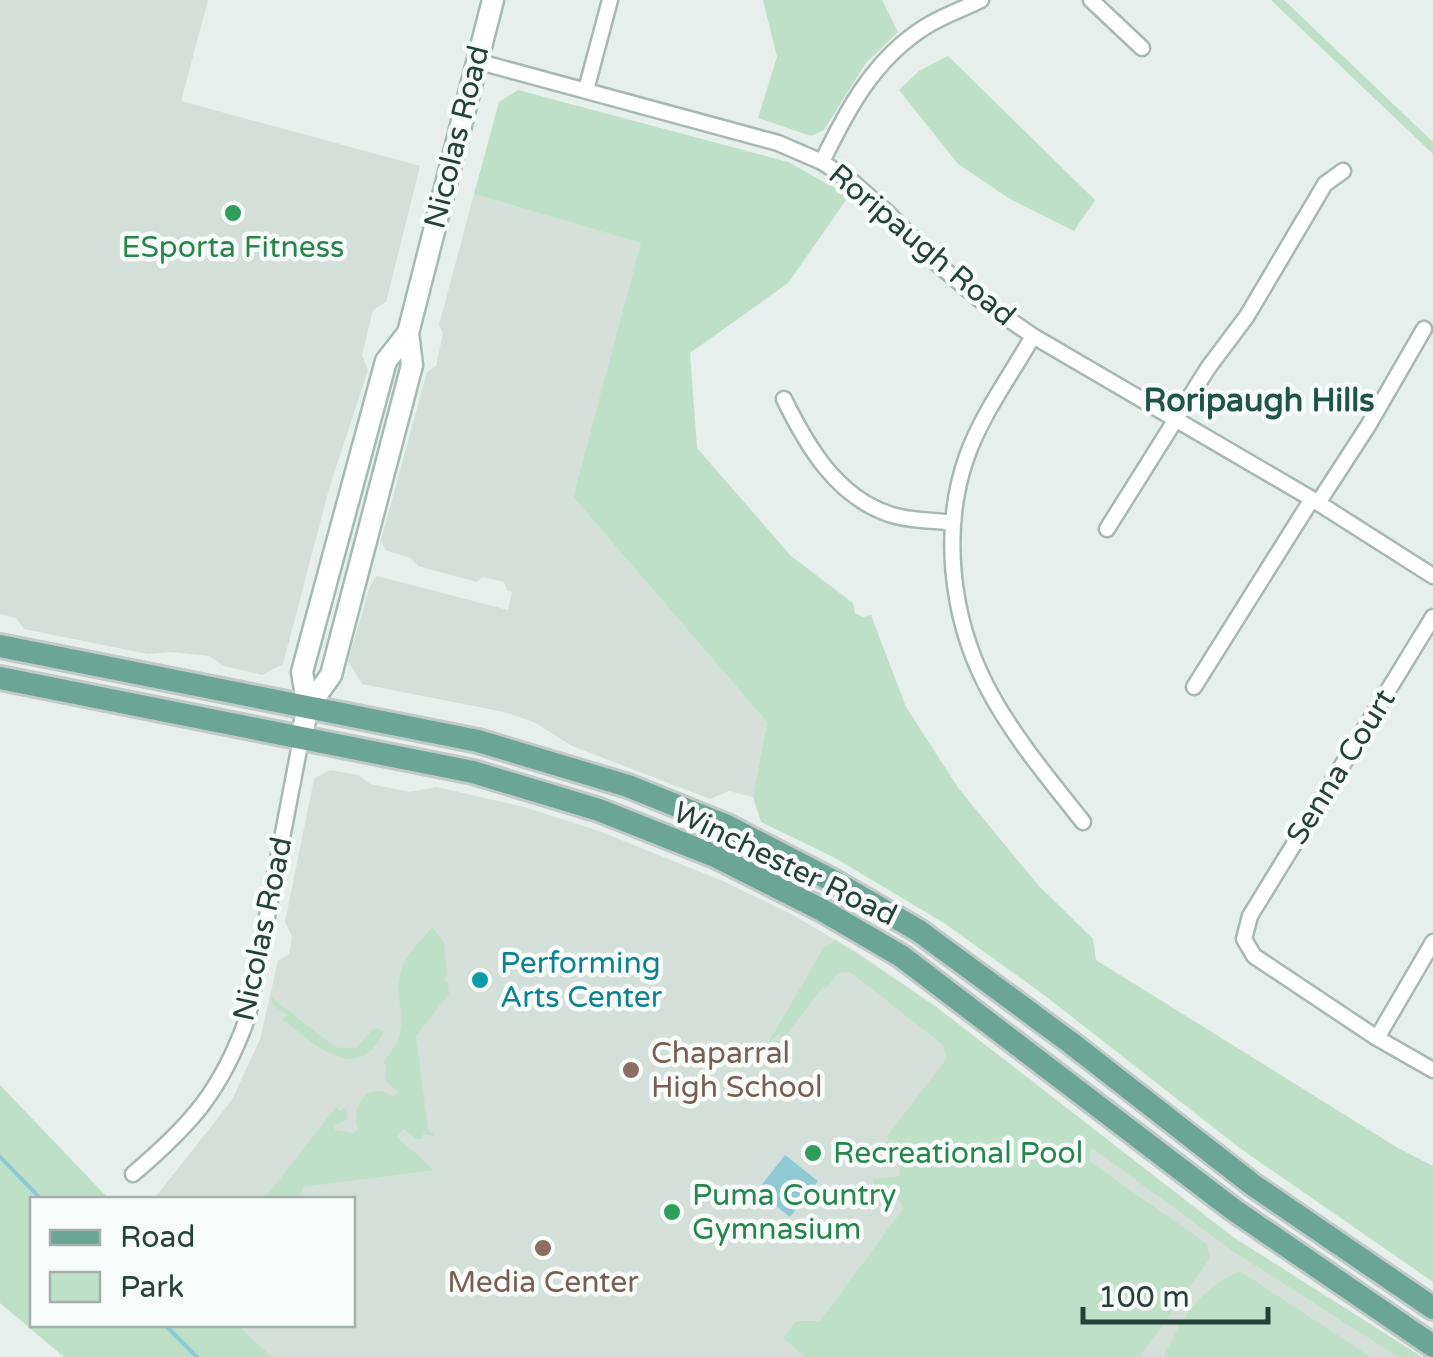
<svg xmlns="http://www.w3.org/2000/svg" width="1433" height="1357" viewBox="0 0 1433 1357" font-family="'Varela Round',sans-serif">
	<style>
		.built { fill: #d4dfda }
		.green { fill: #bfe0c8 }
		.water { fill: #8ec9d4 }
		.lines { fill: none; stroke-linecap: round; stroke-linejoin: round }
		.stream { stroke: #8ec9d4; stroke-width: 4 }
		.minor-casing { stroke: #a8b8b2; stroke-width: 19 }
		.secondary-casing { stroke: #a4bbb3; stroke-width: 25 }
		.primary-casing { stroke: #c2cac8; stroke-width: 28 }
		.minor { stroke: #fff; stroke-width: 14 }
		.secondary { stroke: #fff; stroke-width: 20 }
		.primary { stroke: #6aa596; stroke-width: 22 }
		.leisure-dot { fill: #2e9e5b; stroke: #f7fbf9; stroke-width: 4 }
		.culture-dot { fill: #0f9aa8; stroke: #f7fbf9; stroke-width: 4 }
		.education-dot { fill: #8d6e63; stroke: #f7fbf9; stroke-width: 4 }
		.labels { text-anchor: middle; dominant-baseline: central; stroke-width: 9; stroke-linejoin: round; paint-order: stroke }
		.street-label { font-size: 30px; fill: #24423a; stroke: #f7fbf9 }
		.leisure-label { font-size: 30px; fill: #27864d; stroke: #f7fbf9; text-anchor: start }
		.culture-label { font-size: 30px; fill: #0d838f; stroke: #f7fbf9; text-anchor: start }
		.education-label { font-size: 30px; fill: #785e54; stroke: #f7fbf9; text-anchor: start }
		.neighbourhood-label { font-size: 32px; font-weight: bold; fill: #1f5548; stroke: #f7fbf9 }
	</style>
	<rect width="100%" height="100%" fill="#e6efeb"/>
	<path class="built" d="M0,0H208L181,101L420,166L386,302L373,310L362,355L368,370L329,489L283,664L262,675L224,666L209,656L170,652L148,654L24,629L16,618L0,614Z
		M474,194L642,243L573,497L767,722L753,797L729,791L710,799L572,746L534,722L504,712L362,684L348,661L370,586L377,576L508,610L512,592L507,590L504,582L482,577L477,582L418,566L411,558L385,550L381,540L427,372L436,366L443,333L439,325Z
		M330,770L358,775L370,784L410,792L437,787L524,807L599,831L723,881L791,914L858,953L935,1006L1233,1237L1422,1357H272L238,1325L352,1324V1200H153L232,1100L260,1039L278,961L289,954L291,944L292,936L285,922L314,779Z"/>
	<path class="green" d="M763,0H882L898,32L866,63L824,130L811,136L758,118L777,57Z
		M1271,0H1284L1433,142V154Z
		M948,56L1095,200L1074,231L1010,199L958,164L899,90L919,71Z
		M518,90L788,162L849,196L788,283L690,353L697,448L791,556L853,603L855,613L863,617L871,615L906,707L959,789L1038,885L1093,939L1096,960L1398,1148L1433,1166V1282L1241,1149L1044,995L944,923L835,858L761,822L753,797L767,722L573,497L641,243L474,194L499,102Z
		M432,927L444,942L447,975L444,979L448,983L449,994L416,1036L428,1129L435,1136L423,1134L422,1139H417L403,1129L397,1137L434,1170L303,1187L302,1192L292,1199H264L336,1107L340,1111L346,1107L347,1120L335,1125V1130L353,1133L358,1129C350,1104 369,1079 394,1097L398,1092L385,1080L386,1067L383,1062C420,1021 387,1002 403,965C409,951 423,939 432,927Z
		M836,940L935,1006L1233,1237L1422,1357H1398L1233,1251L1091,1147L1089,1161L1207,1244L1210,1258L1140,1357H805L783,1338L796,1321H820L903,1209L899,1200L873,1183V1179L900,1176L899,1162L882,1165L880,1145L888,1141V1135L947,1058L943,1045L850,972L838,973L826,989L823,987L784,1038L778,1034L767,1045L824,947Z
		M271,997L331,1044L339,1048H356L374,1028L384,1031C358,1088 315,1044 283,1020L287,1015L272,1004Z
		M0,1085L109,1199L32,1200V1324L238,1325L272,1357H64L0,1303Z
		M1240,1271L1360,1350L1370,1357H1164C1180,1319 1201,1287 1240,1271Z"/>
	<path class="water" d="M785,1155L818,1181L790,1217L757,1191Z"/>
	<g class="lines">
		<path class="stream" d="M0,1157L42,1200
			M164,1324L197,1357"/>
		<defs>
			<path id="minor" d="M1091,0L1142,48
				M476,61L778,143L822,162L855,184L889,214L933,260L979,299L1033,336L1312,499L1433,576
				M586,90L610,0
				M822,162C847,110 874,59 925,27C942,16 963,9 981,0
				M1033,336C1011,375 982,414 967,456C941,529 951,617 986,685C1011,734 1049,779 1083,822
				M784,399C807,446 836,496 889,514C908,521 933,520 953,523
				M1318,503L1368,426L1424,329
				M1107,529L1208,368L1247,316L1325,184L1343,171
				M1433,617L1250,916L1244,939L1254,956L1377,1038L1433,1070
				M1194,687L1312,499
				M1377,1038L1433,942
				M133,1174C192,1124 222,1090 248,1016L301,739"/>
			<path id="secondary" d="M308,707L302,672L386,361L408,333
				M301,739L308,707L331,675L412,365L408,333L493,0"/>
			<path id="primary" d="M0,646L478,741L628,786L727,826L835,882L919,931L1071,1043L1253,1185L1433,1308
				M0,678L473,772L599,810L715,856L822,910L901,956L1234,1210L1433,1346"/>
		</defs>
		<use href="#minor" class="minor-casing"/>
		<use href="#secondary" class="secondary-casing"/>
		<use href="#primary" class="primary-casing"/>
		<use href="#minor" class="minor"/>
		<use href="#secondary" class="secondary"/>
		<use href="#primary" class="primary"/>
	</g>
	<g class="leisure-dot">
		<circle cx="233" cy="213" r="10"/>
		<circle cx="813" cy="1153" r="10"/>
		<circle cx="672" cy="1212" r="10"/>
	</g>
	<circle class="culture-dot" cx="480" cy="980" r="10"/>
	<g class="education-dot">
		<circle cx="631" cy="1070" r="10"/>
		<circle cx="543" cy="1248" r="10"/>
	</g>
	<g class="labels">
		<g class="street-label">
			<text transform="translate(457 137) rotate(-76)">Nicolas Road</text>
			<text transform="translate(922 245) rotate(40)">Roripaugh Road</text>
			<text transform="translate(1341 767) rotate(-58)">Senna Court</text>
			<text transform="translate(785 864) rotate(26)">Winchester Road</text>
			<text transform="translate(263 929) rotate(-78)">Nicolas Road</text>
		</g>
		<g class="leisure-label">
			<text x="233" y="247" text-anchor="middle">ESporta Fitness</text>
			<text x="833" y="1153">Recreational Pool</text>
			<text x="692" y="1195">Puma Country<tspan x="692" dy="34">Gymnasium</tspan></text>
		</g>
		<g class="culture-label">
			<text x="500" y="963">Performing<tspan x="500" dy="34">Arts Center</tspan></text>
		</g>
		<g class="education-label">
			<text x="651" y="1053">Chaparral<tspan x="651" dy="34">High School</tspan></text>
			<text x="543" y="1282" text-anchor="middle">Media Center</text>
		</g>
		<g class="neighbourhood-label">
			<text x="1259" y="401">Roripaugh Hills</text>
		</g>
	</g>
	<rect x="30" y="1197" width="325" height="130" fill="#f7fbf9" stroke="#a3b1ad" stroke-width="2.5"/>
	<rect x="50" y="1230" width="50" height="15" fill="#6aa596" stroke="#a3b1ad" stroke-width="2.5"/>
	<text x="120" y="1247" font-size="30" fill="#24423a">Road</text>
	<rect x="50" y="1272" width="50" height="30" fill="#bfe0c8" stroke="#a3b1ad" stroke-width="2.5"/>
	<text x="120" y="1297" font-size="30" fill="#24423a">Park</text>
	<path d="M1083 1307v15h185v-15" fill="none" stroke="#24423a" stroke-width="5"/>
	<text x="1098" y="1307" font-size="30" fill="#24423a" stroke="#f7fbf9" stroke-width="8" paint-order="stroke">100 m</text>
</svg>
